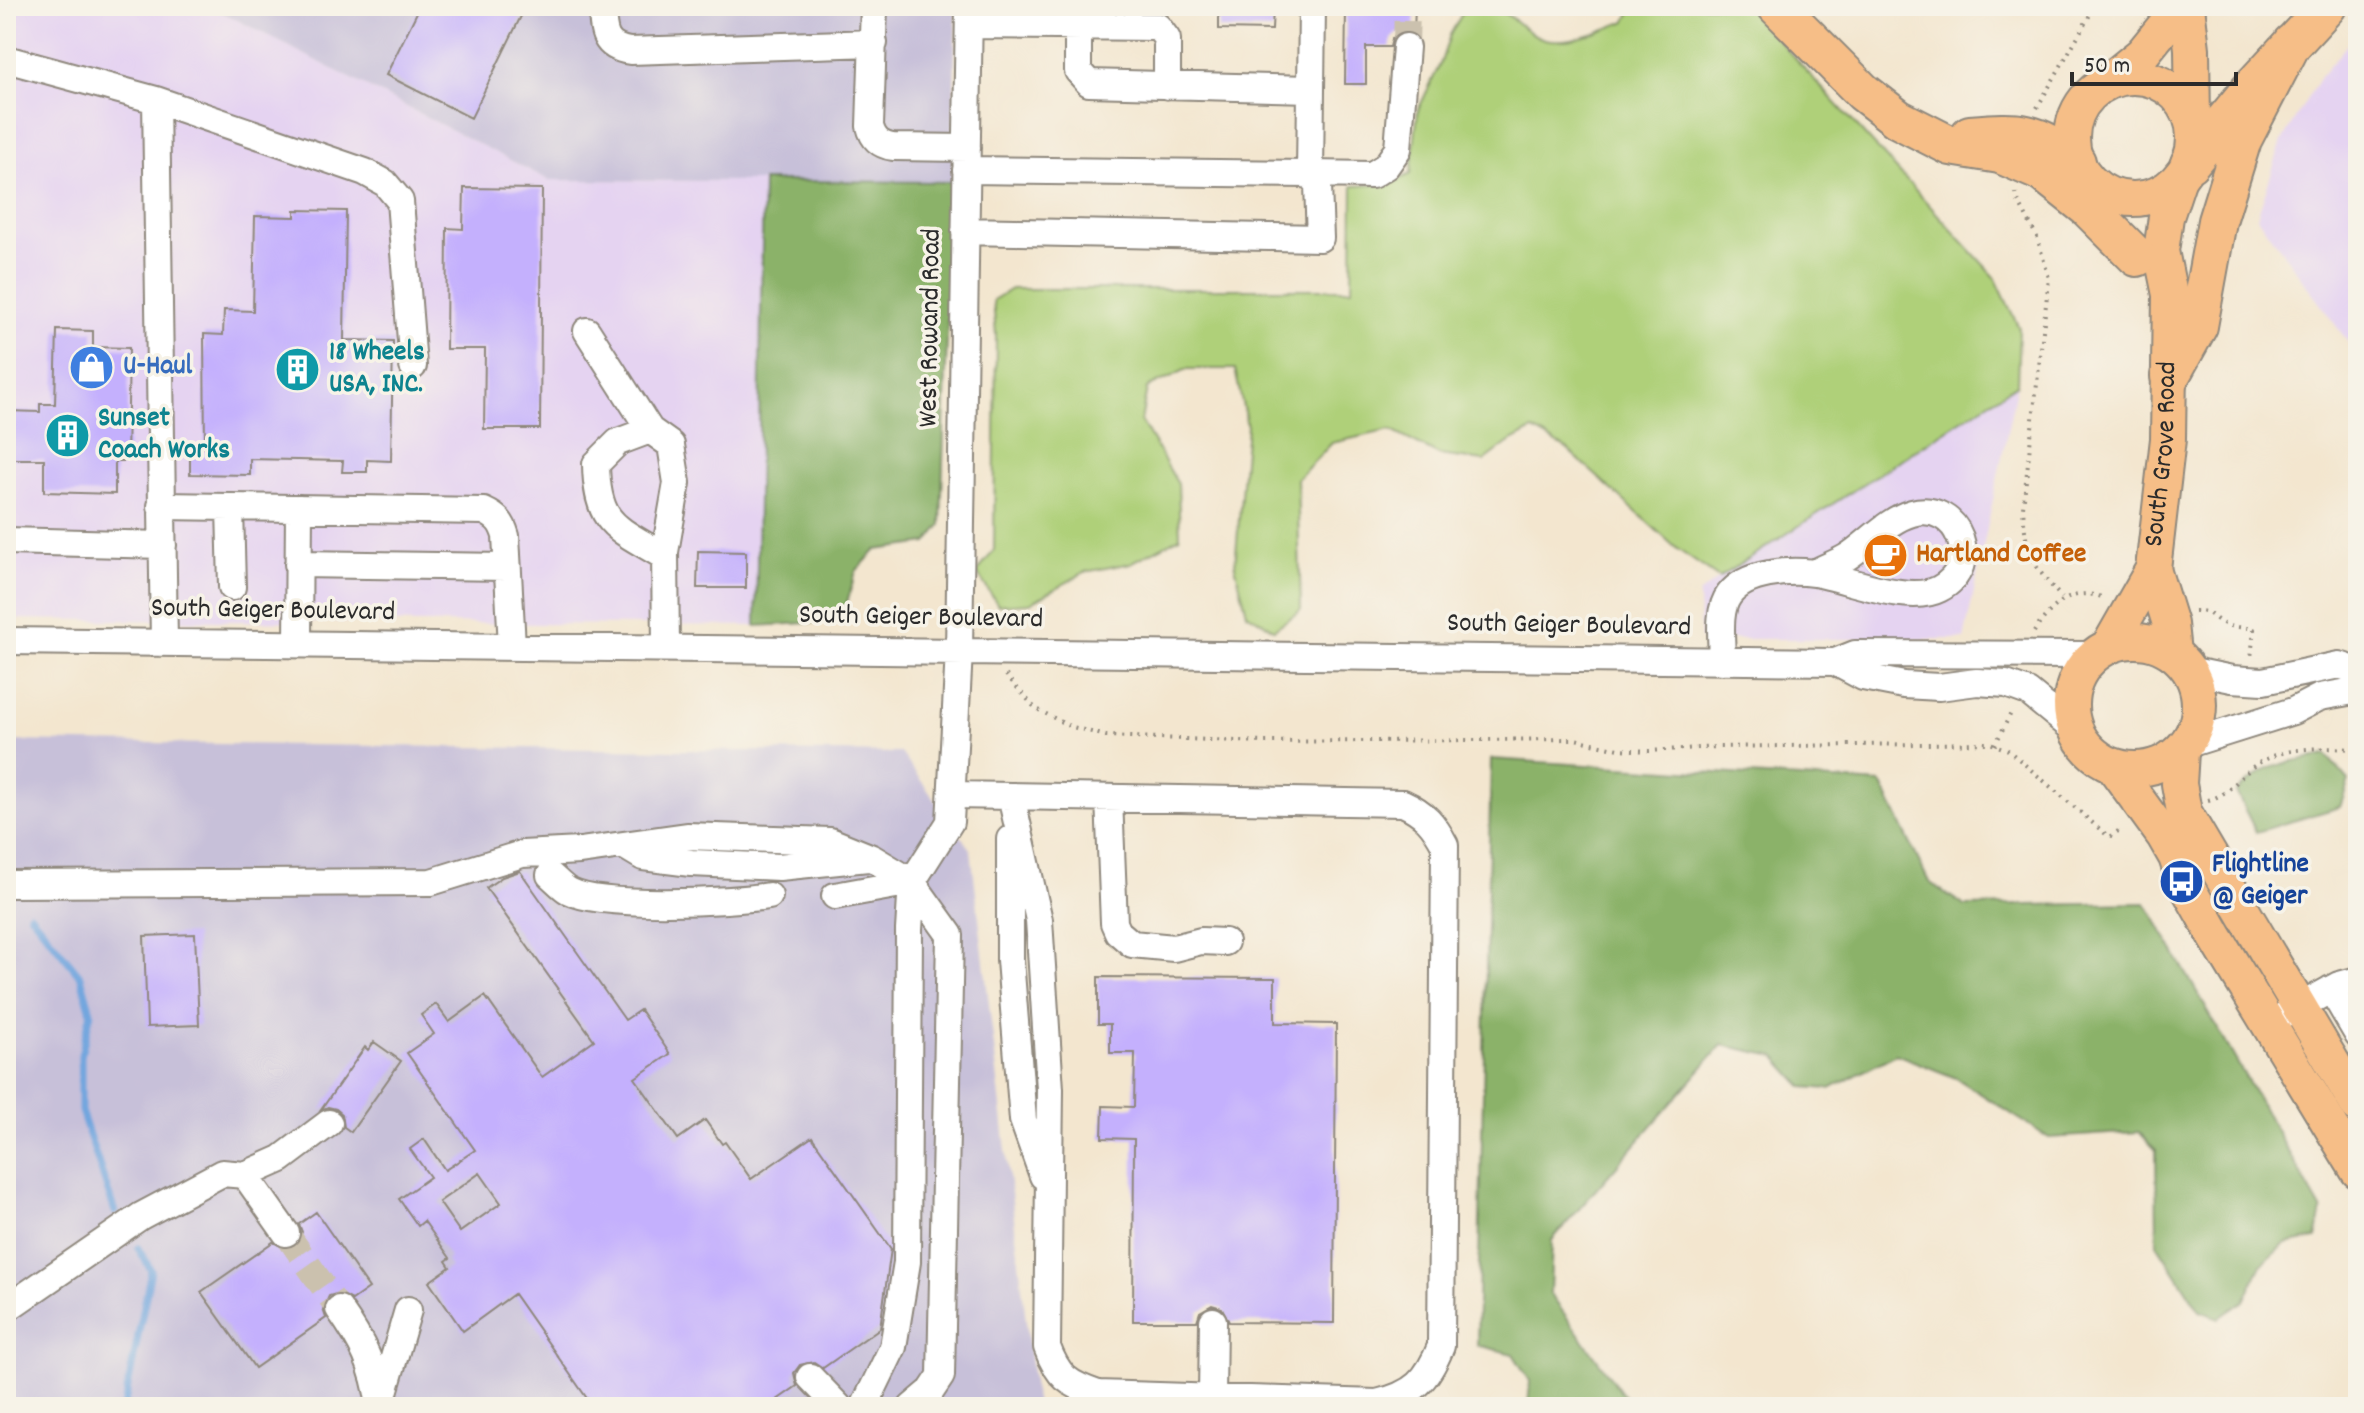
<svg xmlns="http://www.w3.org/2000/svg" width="2364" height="1413" viewBox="0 0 2364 1413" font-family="Dekko,sans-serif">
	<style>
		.built { fill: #e5d3f1 }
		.industrial { fill: #c7c0d9 }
		.green { fill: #afd079; stroke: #6d7e52; stroke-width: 2 }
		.forest { fill: #8bb269; stroke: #5b6e4a; stroke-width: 2 }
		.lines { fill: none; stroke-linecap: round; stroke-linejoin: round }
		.stream { stroke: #72a6de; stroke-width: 7 }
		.building { fill: #c4b0fd; fill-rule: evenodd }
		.minor-tunnel { stroke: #cbc1ae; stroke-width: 26; stroke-dasharray: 26 13; stroke-linecap: butt }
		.minor-casing { stroke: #8f887d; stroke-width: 30 }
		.major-casing { stroke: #8f887d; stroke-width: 38 }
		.highway-casing { stroke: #8f887d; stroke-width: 42 }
		.path { stroke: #8f887d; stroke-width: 4; stroke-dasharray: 2 6; stroke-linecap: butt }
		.minor { stroke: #fff; stroke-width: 26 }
		.major { stroke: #f6be87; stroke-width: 34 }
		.highway { stroke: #f6be87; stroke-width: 38 }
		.labels { text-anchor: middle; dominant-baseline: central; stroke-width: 7; stroke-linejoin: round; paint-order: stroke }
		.street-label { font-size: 28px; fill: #2b2b2b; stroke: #f7f3e8 }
		.culture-label { font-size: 28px; font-weight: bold; fill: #0d838f; stroke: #f7f3e8; text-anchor: start }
		.shop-label { font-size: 28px; font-weight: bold; fill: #366cbe; stroke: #f7f3e8; text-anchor: start }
		.food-label { font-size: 28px; font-weight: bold; fill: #c56008; stroke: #f7f3e8; text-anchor: start }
		.transit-label { font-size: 28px; font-weight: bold; fill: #164399; stroke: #f7f3e8; text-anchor: start }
	</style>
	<rect width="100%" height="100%" fill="#f7f3e8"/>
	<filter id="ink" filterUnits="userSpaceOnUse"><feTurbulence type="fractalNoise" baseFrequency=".0125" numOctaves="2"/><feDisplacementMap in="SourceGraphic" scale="16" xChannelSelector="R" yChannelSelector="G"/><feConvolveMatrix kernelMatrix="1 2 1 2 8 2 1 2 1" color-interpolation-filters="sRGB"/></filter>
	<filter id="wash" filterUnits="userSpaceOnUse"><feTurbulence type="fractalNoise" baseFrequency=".006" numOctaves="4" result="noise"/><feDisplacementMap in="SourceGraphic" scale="32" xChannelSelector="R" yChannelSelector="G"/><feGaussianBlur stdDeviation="1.8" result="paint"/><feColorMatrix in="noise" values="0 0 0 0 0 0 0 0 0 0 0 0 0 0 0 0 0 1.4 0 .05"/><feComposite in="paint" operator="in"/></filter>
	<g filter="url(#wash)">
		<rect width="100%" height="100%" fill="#f3e6cf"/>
		<path class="built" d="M6,6H210L549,180L763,181L756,626L6,619Z
			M2358,32V356L2257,217L2282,141L2320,77Z
			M2017,384L1964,639H1700L1699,594L1719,578Z"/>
		<path class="industrial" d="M210,6H956L952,182L549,180Z
			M6,741L901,753L971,850L1036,1407H6Z"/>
		<path class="green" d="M1478,6C1510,6 1521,33 1545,39C1570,45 1603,30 1626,21L1634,6H1747L1995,277L2019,328L2017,384L1719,578L1677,549L1567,449L1533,430L1508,443L1484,461L1439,455L1390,430L1332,443L1297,479L1301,610L1274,629L1247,613L1235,566L1247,426L1235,369H1187L1147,388L1141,421L1178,484L1180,537L1131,563L1085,572L1030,603L998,605L977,573L994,550L996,335L993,300L1011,289H1352L1353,186L1389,184L1411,174L1418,110L1441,62L1450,35L1464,10Z"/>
		<path class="forest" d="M763,181L952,182L941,525L927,543L876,550L856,571L847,603L825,622L756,626Z
			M2326,755L2349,781L2340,807L2256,832L2236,792C2269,762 2284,763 2326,755Z
			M1491,759L1881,783L1929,882L1965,906L2146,903L2322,1211L2316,1238L2285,1244L2261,1265L2244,1301L2219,1318L2200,1311L2157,1244L2156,1150L2139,1132L2049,1138L1956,1078L1896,1054L1830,1089L1803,1087L1775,1056L1722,1045L1552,1240L1550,1294L1627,1400L1635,1407H1528L1530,1381L1513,1354L1477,1345Z"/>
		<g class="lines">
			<path class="stream" d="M30,914L81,977L91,1012L81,1055V1111L115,1212
				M124,1407L151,1270L138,1248"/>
		</g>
		<g id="blocks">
			<path class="building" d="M420,6H526L471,118L386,75Z
				M1219,6H1273L1272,30L1219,29Z
				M1346,6H1415L1414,33L1406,31L1398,33L1392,39L1390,47H1366V84H1345Z
				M464,188L542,189L540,429H484L485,349H446L447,228L463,229Z
				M295,210L346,211L344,340L393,341L391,461L367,460V472H342L343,461L250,459V475L190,474V447H205L204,334L223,335L224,310L253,311L255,216L295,217Z
				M57,330L93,331V347L129,348L127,461H115V494L44,492V459H7V411L40,412V404H55Z
				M1894,540L1904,554L1876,572L1869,561Z
				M698,551L746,552V588H697Z
				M520,871L625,1020L640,1010L670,1054L635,1078L678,1139L705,1120L722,1144L725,1142L751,1179L812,1137L891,1249L880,1328L823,1368L814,1362L800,1365L794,1373L797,1386L767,1407H593L514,1294L463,1331L429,1282L450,1267L446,1261L450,1258L424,1221L418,1226L399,1199L430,1177L410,1149L424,1139L445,1170L475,1150L407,1053L434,1034L421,1015L436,1004L449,1022L485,996L542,1077L594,1040L486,888L502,877ZM480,1173L501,1203L460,1232L439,1202Z
				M195,934L199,1025L147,1027L144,936Z
				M1098,977L1275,978V1023L1336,1024L1334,1323L1229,1322L1222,1308L1212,1305L1200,1312L1197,1321H1133L1134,1139L1102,1138L1103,1106L1134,1107L1135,1053H1110V1024H1098Z
				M374,1042L401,1061L351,1132L344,1127L342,1114L336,1109L328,1107L321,1110L365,1047L368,1050Z
				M316,1212L369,1288L352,1300L339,1293L329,1296L323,1309L326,1318L255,1368L201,1292L273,1242L287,1249L296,1246L302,1232L299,1224Z"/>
		</g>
	</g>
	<g filter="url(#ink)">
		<use href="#blocks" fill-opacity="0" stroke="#8f887d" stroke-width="2"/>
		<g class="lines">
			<path class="minor-tunnel" d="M1406,47L1407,6
				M286,1233L339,1309"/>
			<defs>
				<path id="minor" d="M602,6C603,30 602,47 630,51L874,43
					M874,6L870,126C873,139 880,145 893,147L967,148
					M969,25L1158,27L1167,39V86
					M1078,25V71L1089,83L1311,89
					M6,59L156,100L365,172L385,183L400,201L413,366
					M156,100L164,643
					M966,170L1310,174L1312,6
					M1310,174L1372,175L1386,166L1398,149L1406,47
					M965,231L1320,238L1318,185L1310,174
					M587,331L650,430L671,445L677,483L665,552L666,648
					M650,430L618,442L596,464C597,527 617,527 665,557
					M161,506L484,511C497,517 502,522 506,536L512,646
					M230,507L232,587
					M6,541L163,545
					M298,564L507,567
					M6,641L1835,662L1855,654L2096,655
					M298,644L299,508
					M1722,661C1722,641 1717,611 1729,595C1746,572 1788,570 1814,573C1847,578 1908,605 1939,589C1984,566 1959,500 1912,513C1887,520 1869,543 1847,557C1837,563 1825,567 1814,573
					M1835,662L1863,677L1904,685L1939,687L1977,682L2006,684L2028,692L2078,733
					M2188,670L2232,679L2263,681L2339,665L2358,671
					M2185,745L2293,711L2320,697L2348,692L2358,684
					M952,795L1403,803C1425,813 1434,824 1445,845L1441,1346C1427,1381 1414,1394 1377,1403L1098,1394C1068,1384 1058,1377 1047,1347L1050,1089L1039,920L1011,796
					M1109,798L1114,923L1118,932L1132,944L1174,948L1201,941L1225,942
					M1010,839V960L1023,1120L1043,1176
					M623,845L643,857L691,863L779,867L868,858
					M550,875C556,880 562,887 569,891C602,908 730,902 769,896
					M6,884L431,882L522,854L580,851L687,836L830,841L872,858L912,882L950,935L941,1376L931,1391L912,1407
					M835,896L912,882
					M2331,989L2358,1035
					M2286,1014L2339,985L2358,980
					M245,1175L286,1233
					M6,1309L141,1216L222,1173L245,1175L281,1159L329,1123
					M339,1309C363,1343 374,1365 380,1406
					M810,1377L839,1407
					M1212,1397L1213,1321
					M382,1399L408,1310
					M864,1407L893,1347L907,1262L909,930L912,882L950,822L959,651L969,6"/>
				<g id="major">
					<path d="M2187,6L2192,49L2193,121"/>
					<circle cx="2133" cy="138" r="61"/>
					<path d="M2110,80L2142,54L2181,6"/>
					<path d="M2153,569L2170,624L2173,653"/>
					<circle cx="2135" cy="705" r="64"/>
					<path id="s1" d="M2109,646L2153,569L2168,439L2170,295L2161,251L2166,217L2178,181"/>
					<path d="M2181,751L2179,784L2184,812L2358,1106"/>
					<path d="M2113,766L2164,836L2176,857L2184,881L2215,936L2358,1171"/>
				</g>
				<path id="highway" d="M1777,6L1863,92L1898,119L1951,146L2000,154L2044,173L2088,208L2137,257
					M1970,135C2019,131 2037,130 2076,162
					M2190,163L2255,84L2327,6
					M2170,376L2198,326L2217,221L2242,140L2292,43"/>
			</defs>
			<use href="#minor" class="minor-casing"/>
			<use href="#major" class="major-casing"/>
			<use href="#highway" class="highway-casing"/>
			<path class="path" d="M2037,108L2095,6
				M2016,193L2017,199L2037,237L2049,278L2023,507C2026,555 2030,562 2062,598
				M2194,611C2213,610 2211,619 2225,624C2233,628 2245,627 2254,629L2251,658
				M2034,632C2050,607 2072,585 2104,598
				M1006,675L1035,708L1069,726L1106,736L1264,742L1575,739L1619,749L1648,751L1717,747L1990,743L2008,750L2109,837L2123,828
				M1995,745L2012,711
				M2208,800C2229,795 2238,778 2254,766C2284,745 2323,748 2358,749"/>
			<use href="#minor" class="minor"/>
			<use href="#major" class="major"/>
			<use href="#highway" class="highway"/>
		</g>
	</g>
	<defs>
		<symbol id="shop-disc" viewBox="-11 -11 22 22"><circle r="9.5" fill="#3f7fe0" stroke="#f7f3e8"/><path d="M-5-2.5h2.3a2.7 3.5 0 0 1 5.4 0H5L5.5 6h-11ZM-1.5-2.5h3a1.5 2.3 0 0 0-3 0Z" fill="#fff"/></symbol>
		<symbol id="building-disc" viewBox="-11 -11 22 22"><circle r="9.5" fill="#0f9aa8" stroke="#f7f3e8"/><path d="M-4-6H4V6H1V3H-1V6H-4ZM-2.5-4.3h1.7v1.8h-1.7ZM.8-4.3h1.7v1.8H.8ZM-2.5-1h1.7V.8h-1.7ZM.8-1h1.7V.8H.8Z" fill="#fff"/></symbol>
		<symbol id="cafe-disc" viewBox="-11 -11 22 22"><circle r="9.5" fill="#e8710a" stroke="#f7f3e8"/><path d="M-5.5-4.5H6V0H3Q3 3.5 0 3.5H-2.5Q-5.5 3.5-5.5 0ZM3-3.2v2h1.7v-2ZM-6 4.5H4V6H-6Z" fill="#fff"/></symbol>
		<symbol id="bus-disc" viewBox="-11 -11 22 22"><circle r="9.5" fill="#1a4fb4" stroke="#f7f3e8"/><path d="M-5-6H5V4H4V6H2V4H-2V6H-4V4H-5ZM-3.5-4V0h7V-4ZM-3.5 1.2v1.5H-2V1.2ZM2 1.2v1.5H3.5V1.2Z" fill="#fff"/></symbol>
	</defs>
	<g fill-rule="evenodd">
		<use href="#shop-disc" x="66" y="342" width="51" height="51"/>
		<use href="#building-disc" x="272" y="344" width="51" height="51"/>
		<use href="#building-disc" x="42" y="410" width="51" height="51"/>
		<use href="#cafe-disc" x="1860" y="530" width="51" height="51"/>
		<use href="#bus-disc" x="2156" y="856" width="51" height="51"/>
	</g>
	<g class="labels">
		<g class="street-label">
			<text transform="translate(932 328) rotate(-89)">West Rowand Road</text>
			<text stroke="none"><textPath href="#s1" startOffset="204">South Grove Road</textPath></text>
			<text transform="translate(273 612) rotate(1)">South Geiger Boulevard</text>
			<text transform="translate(921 619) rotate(1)">South Geiger Boulevard</text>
			<text transform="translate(1569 627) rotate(1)">South Geiger Boulevard</text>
		</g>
		<g class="culture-label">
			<text x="329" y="354">18 Wheels<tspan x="329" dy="32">USA, INC.</tspan></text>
			<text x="98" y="420">Sunset<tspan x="98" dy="32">Coach Works</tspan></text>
		</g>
		<g class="shop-label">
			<text x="123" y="368">U-Haul</text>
		</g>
		<g class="food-label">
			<text x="1916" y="556">Hartland Coffee</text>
		</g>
		<g class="transit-label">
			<text x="2212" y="866">Flightline<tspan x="2212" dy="32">@ Geiger</tspan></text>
		</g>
	</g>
	<rect width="2364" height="1413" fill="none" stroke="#f7f3e8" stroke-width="32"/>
	<path d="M2072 72v12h164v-12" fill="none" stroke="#2b2b2b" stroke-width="4"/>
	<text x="2084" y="72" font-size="24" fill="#2b2b2b" stroke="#f7f3e8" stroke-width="6" paint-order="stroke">50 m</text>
</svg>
